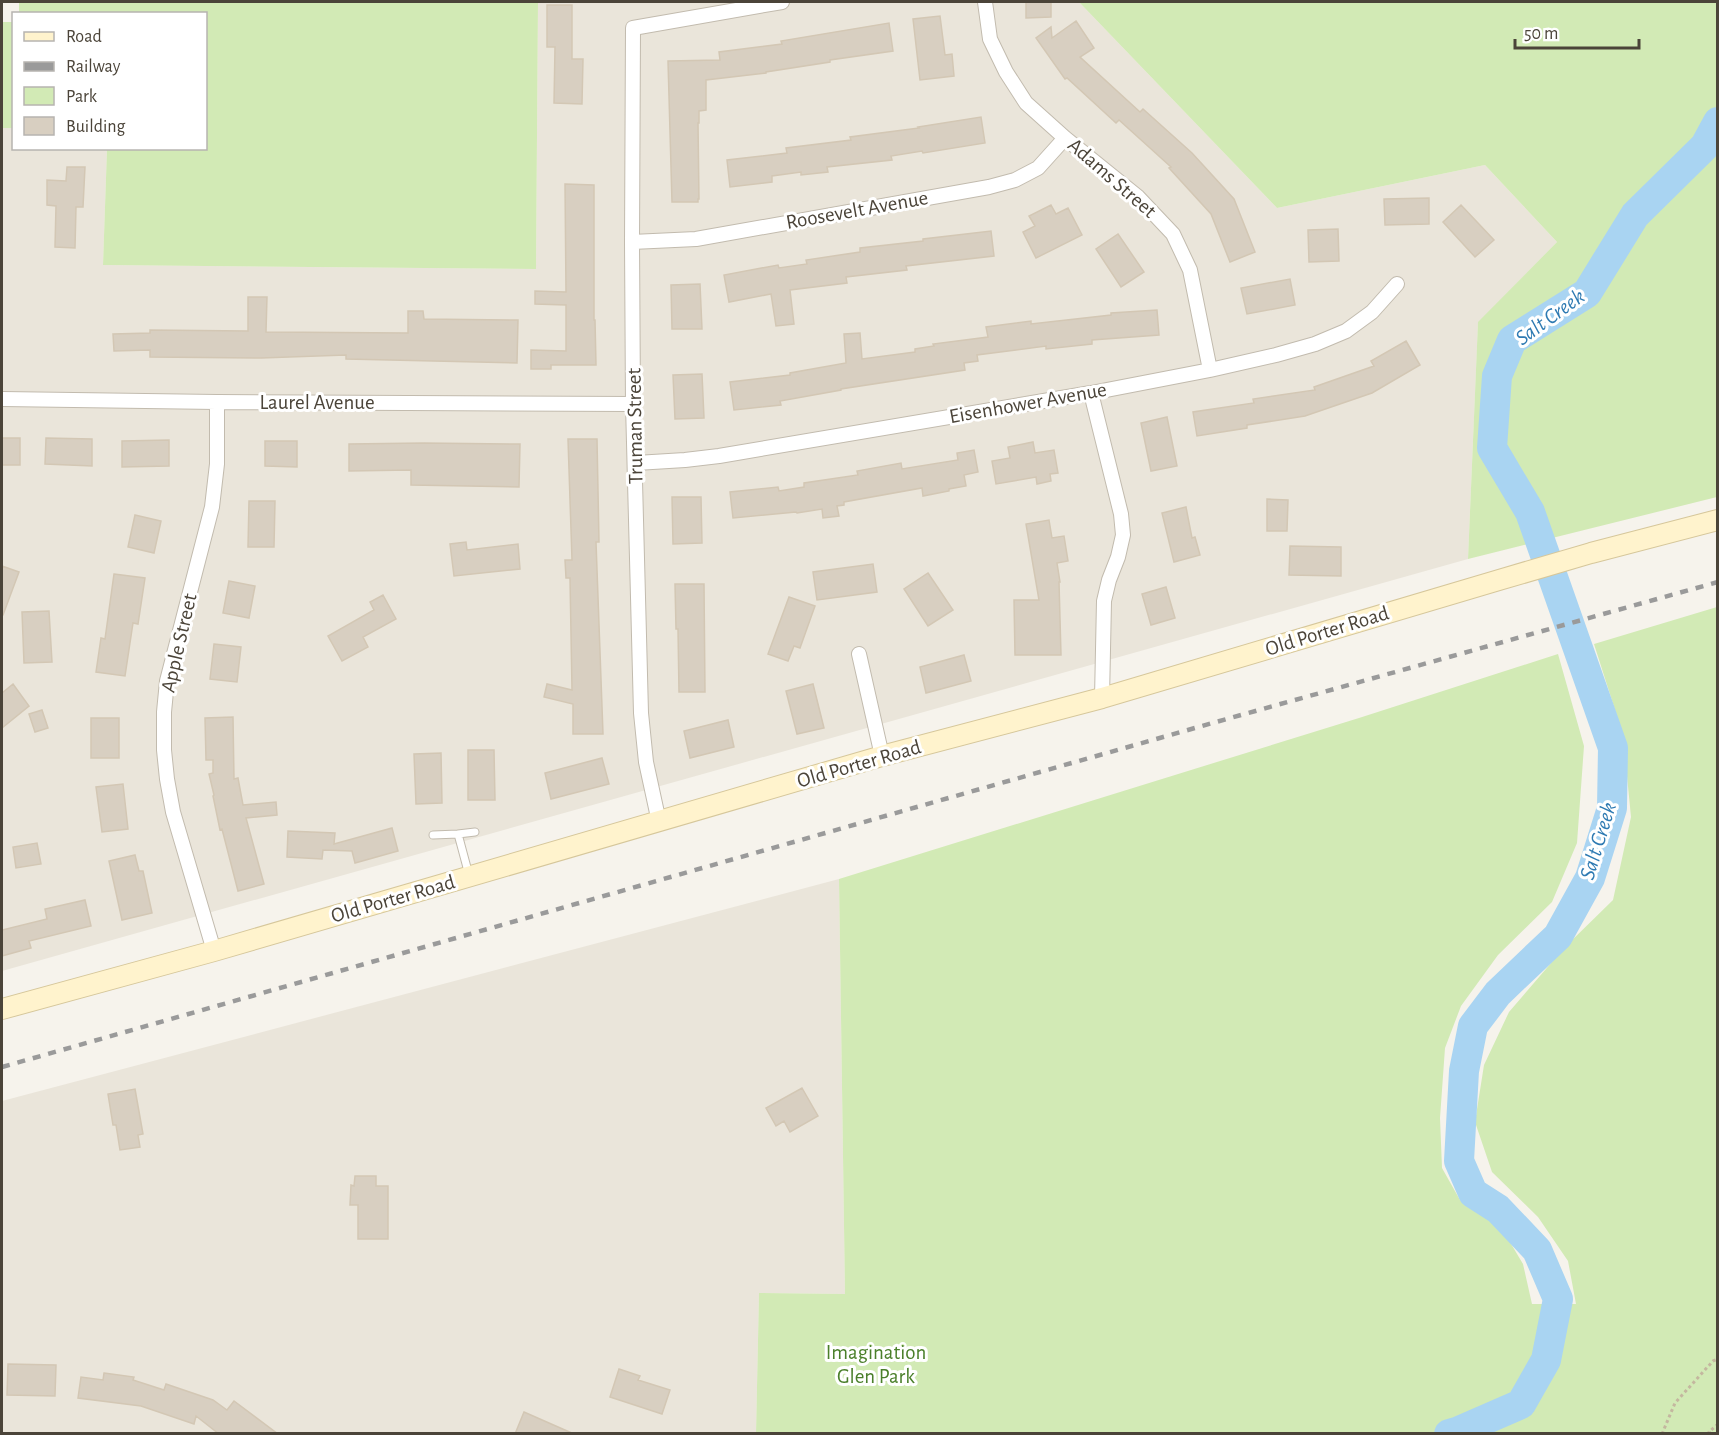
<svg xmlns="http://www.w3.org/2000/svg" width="1719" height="1435" viewBox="0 0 1719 1435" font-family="'Alegreya Sans',sans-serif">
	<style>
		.residential { fill: #eae5da }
		.green { fill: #d2eab5 }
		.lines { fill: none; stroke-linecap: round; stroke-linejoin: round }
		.river { stroke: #a9d4f2; stroke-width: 30 }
		.building { fill: #d8cfc1; stroke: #d3c7b4; stroke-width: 1.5 }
		.lane-casing { stroke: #c2bbae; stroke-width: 9 }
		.street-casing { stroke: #c2bbae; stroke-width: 16 }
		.secondary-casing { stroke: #d6c79b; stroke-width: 22 }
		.path { stroke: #c4b79f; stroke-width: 3; stroke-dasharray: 3 3; stroke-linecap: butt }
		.lane { stroke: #fff; stroke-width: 7 }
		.street { stroke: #fff; stroke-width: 14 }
		.secondary { stroke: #fff3cd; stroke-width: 20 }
		.rail { stroke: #9a9a9a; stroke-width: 4.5; stroke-dasharray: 8 8; stroke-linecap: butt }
		.labels { text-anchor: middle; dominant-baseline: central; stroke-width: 6; stroke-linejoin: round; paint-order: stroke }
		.street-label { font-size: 21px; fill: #4b4439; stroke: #fff }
		.park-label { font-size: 21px; fill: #4a7f2a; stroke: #fff }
		.water-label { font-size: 22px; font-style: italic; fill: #2e7ab2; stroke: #fff }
	</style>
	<rect width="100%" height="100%" fill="#f6f3ec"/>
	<path class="residential" d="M538,2H1079L1277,208L1485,165L1557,242L1478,323L1468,559L2,971V128H13L14,148L107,149L103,265L536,269Z
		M839,879L845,1294L759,1293L756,1433L2,1434V1101Z"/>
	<path class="green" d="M19,2H538L536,269L103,265L107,149L206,148V14L19,13Z
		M1079,2H1717V497L1468,559L1478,322L1557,242L1485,165L1277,208Z
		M2,22H13V128H2Z
		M1717,607V1433H756L759,1293L845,1294L839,879L1359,718L1558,654L1584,746L1577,843L1552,902L1498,955L1461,1006L1445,1048L1440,1118L1442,1168L1460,1200L1501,1227L1523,1264L1532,1304H1576L1568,1261L1538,1217L1492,1172L1475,1122L1484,1065L1509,1012L1564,948L1613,900L1631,817L1623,735L1594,644Z"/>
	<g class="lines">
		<path class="river" d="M1449,1434L1459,1431L1521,1404L1546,1360L1558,1299L1537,1250L1498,1209L1473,1193L1459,1161L1464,1071L1473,1026L1498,993L1558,936L1590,878L1612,808L1613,748L1530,512L1492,448L1497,376L1512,340L1587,293L1635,215L1705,146L1718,122"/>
	</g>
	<path class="building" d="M1026,2H1051V17L1026,18Z
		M547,5H572V59H583L582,104L554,103L555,47H547Z
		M940,16L945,55L952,54L954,76L920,80L913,19Z
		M1076,21L1094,48L1080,57L1140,112L1143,109L1192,153L1234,199L1255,252L1230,262L1211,214L1169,168L1171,167L1119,120L1116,123L1067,78L1065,79L1036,38L1051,27L1052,38Z
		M889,23L893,51L830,60V62L766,72V73L706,80V110L699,111V123H698L699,199H698V202H672L668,61L720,60L719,52L782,44L781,41Z
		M981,117L985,143L923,153L922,151L891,156L892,160L827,167L828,172L801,175V172L772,176V182L730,187L727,160L787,153L786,148L851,140L850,137L919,128L918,127Z
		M67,167H85L83,207H76L75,248L55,247L56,206L47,205V180L66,181Z
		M565,184L594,185V320H595L596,365H551V369H531V350L566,351V305L535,304V291L566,292Z
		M1429,198V224L1385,225L1384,199Z
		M1051,205L1056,214L1068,208L1082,235L1036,258L1023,232L1035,226L1029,216Z
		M1461,205L1494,240L1475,257L1443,222Z
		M1338,229L1339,261L1309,262L1308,230Z
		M991,231L994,256L906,266L907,270L846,277L847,283L790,290L794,324L776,326L771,294L729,302L724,275L778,265L779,268L807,264L806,260L860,252V248L923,241V239Z
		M1118,234L1144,272L1121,287L1096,249Z
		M1290,279L1295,305L1247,314L1241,288Z
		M700,284L702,329H672L671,285Z
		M248,297H267L266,332L408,333V311H423L424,319L518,320L517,363L346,359V355L261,358L150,357V350L114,351L113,334L150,333V330L248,331Z
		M1157,310L1159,335L1092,340V344L1046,349V346L977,355L978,361L964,363L965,370L841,389V390L780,401L781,405L734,410L730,382L790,375V373L846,363L844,334L860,333L862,359L915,352V349L934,346L933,344L988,337L986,327L1031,321V324L1111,315V313Z
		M1406,341L1420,365L1372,393L1305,416L1247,425V428L1197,436L1193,412L1254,403L1253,399L1315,390L1314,387L1374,366L1371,361Z
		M702,374L704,418L675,419L673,375Z
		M1167,417L1177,466L1151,471L1141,423Z
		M2,438H20V465H2Z
		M46,438L92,439V466L45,464Z
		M568,439H597L599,542H596L603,734H573V704L544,697L547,684L572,690L570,578H566L565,560H572Z
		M169,440V466L122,467V441Z
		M265,441H297V467L265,466Z
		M1033,442L1035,453L1054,450L1058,473L1050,474L1051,481L1037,484L1036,477L996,484L992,461L1010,458L1008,447Z
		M423,443L520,444L519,487L411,485V470L349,471V444Z
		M974,450L978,472L964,475L966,486L949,489V491L923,496L922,488L844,502V505L837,506L839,516L823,518L822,509L797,513L796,512L733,518L730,492L778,487L779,491L804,487V483L858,475L857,471L901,463L902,469L958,460L957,453Z
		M672,497H701L702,543L673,544Z
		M1267,499L1288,500L1287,531H1267Z
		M249,501H275L274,547H248Z
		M1186,507L1192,538L1195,537L1200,555L1174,562L1162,513Z
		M135,515L161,521L154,553L128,547Z
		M1049,520L1052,538L1064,536L1068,561L1057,563L1060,582H1059L1061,655H1015L1014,600H1039L1026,524Z
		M466,542L467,550L518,544L520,569L454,576L450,544Z
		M1290,546L1341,547V576L1289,575Z
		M873,564L877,592L817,600L813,572Z
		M2,566L19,572L3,615H2Z
		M928,573L953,610L928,626L904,589Z
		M114,574L145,578L138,624L133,623L125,676L96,672L101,638L105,639Z
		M229,581L255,586L249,618L223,613Z
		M675,584H704L705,692H679L678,629H676Z
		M1166,587L1175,618L1151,625L1142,594Z
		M383,595L396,619L363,637L368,647L342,661L328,636L374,610L370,602Z
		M789,597L815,606L800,648L794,646L788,661L768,654Z
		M49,611L52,662L24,663L22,612Z
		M214,644L241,647L237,682L210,679Z
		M964,655L971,681L926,693L920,667Z
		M13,684L29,706L2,728V693Z
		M813,684L824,728L797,734L786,691Z
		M42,710L48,728L35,732L29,714Z
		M233,717L234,779L238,778L243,805L276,802L277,815L246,818L264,884L238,891L222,829L220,830L213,796L214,795L209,774L213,773V760H206L205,718Z
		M91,718H119V758H91Z
		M728,720L734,747L690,758L684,731Z
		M468,750H494L495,800H468Z
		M441,753L442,803L416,804L414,754Z
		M602,758L609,784L551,799L545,773Z
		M123,784L128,829L102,832L96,787Z
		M392,828L398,851L355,863L352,851L323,850L322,859L287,857L288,831L335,833L334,844Z
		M37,843L41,864L16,868L13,847Z
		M135,855L139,871H143L152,913L122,920L109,861Z
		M85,900L91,926L29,941L31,948L2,956V930L47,919L45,909Z
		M802,1088L818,1116L790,1132L784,1121L776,1126L766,1108Z
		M135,1089L143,1134L138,1135L140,1147L120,1150L116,1125H113L108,1094Z
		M355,1176H376V1186H388V1239H358V1205H350L351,1185L354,1186Z
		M8,1364L56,1365L55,1396L7,1395Z
		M619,1369L640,1376L638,1380L670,1390L662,1414L610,1397Z
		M104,1373L134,1377L133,1380L164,1390L166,1384L213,1400L227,1410L234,1401L278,1434H219L196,1416L194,1424L141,1406L78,1398L81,1377L103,1380Z
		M524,1412L574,1434H515Z"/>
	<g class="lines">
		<defs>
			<path id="lane" d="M458,834L475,832
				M433,835L458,834L469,875"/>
			<path id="street" d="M985,2L990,39L1006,72L1026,103L1065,138L1138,197L1173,234L1190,270L1210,370
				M632,242L696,239L989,187L1015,180L1038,168L1065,138
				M1091,393L1121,514L1123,535L1118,557L1109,580L1104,601L1102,698
				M2,399L217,402L633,404
				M636,463L685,460L719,456L1091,393L1210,370L1276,355L1315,344L1346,331L1372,312L1397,284
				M859,654L882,756
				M659,822L646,762L641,713L633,404L632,242L633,28L782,2
				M214,951L173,812L167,779L164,750V712L167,681L212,507L217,464V402"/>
			<path id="secondary" d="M2,1009L214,951L882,756L1102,698L1499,580L1591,553L1718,520"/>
		</defs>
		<use href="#lane" class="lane-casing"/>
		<use href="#street" class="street-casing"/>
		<use href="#secondary" class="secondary-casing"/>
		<path class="path" d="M1662,1434L1675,1403L1713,1361L1718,1359
			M1711,1434L1709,1432L1718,1424"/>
		<use href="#lane" class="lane"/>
		<use href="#street" class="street"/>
		<use href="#secondary" class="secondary"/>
		<path class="rail" d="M2,1067L1216,722L1718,582"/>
	</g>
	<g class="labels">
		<g class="street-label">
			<text transform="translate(1112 178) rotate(41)">Adams Street</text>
			<text transform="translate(857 210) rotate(-10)">Roosevelt Avenue</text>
			<text x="317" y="402">Laurel Avenue</text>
			<text transform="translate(1028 403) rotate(-10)">Eisenhower Avenue</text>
			<text transform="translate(635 426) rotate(-91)">Truman Street</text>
			<text transform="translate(1327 631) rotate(-17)">Old Porter Road</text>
			<text transform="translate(179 643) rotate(-77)">Apple Street</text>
			<text transform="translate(859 764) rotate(-16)">Old Porter Road</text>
			<text transform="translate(393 899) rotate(-16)">Old Porter Road</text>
		</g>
		<g class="park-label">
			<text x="876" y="1352">Imagination<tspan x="876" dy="24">Glen Park</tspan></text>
		</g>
		<g class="water-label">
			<text transform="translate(1550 317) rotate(-36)">Salt Creek</text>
			<text transform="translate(1598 841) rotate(-73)">Salt Creek</text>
		</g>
	</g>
	<rect width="1719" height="1435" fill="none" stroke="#4b4439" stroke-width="6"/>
	<rect x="12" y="12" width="195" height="138" fill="#ffffff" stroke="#b7b4b0" stroke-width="1.5"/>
	<rect x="24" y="32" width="30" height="9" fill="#fff3cd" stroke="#b7b4b0" stroke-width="1.5"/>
	<text x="66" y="42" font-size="18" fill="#4b4439">Road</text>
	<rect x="24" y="62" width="30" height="9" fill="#9a9a9a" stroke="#b7b4b0" stroke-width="1.5"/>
	<text x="66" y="72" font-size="18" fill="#4b4439">Railway</text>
	<rect x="24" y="87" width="30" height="18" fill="#d2eab5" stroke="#b7b4b0" stroke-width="1.5"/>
	<text x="66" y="102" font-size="18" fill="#4b4439">Park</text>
	<rect x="24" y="117" width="30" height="18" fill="#d8cfc1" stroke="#b7b4b0" stroke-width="1.5"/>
	<text x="66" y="132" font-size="18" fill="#4b4439">Building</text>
	<path d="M1515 39v9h124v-9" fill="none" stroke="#4b4439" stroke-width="3"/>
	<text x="1524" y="39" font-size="18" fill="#4b4439" stroke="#ffffff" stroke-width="4.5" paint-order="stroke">50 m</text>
</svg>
